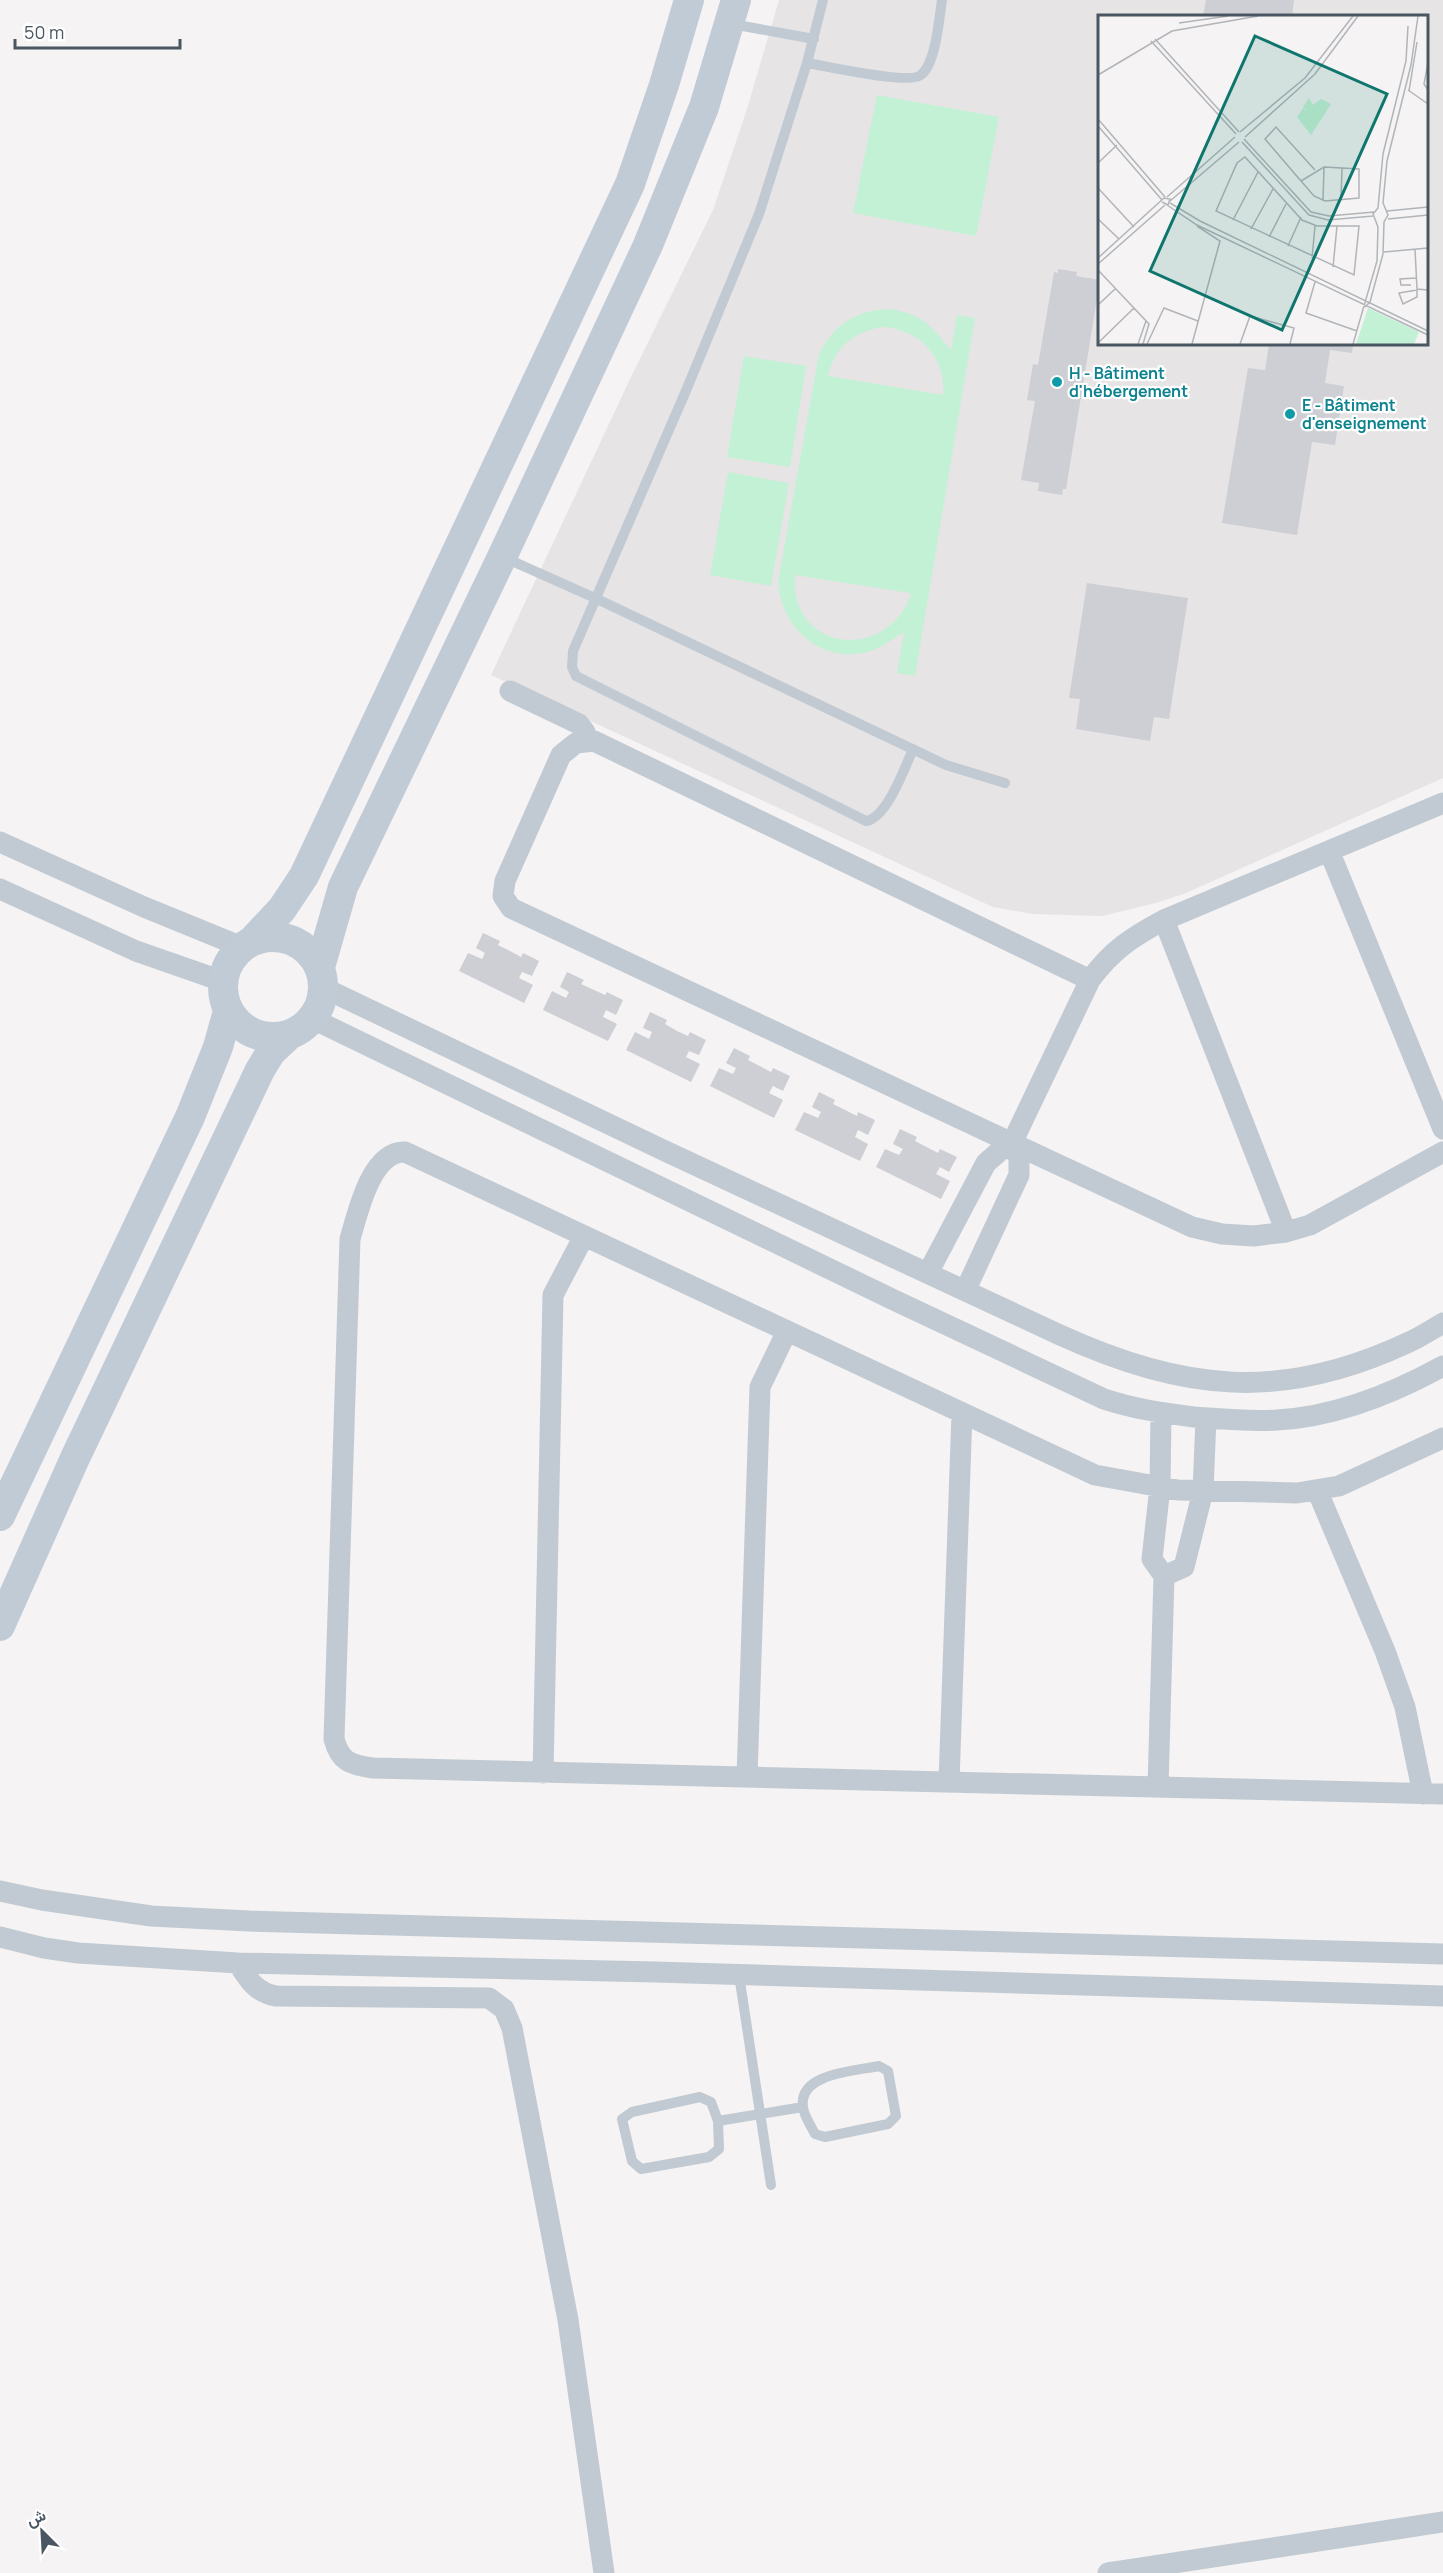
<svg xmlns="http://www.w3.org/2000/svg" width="1443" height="2573" viewBox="0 0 1443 2573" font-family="Manrope,Vazirmatn,sans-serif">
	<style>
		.education { fill: #e6e4e5; fill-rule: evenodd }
		.green { fill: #c3f1d5; fill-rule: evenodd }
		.building { fill: #cdcfd5 }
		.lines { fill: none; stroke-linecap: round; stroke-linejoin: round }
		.lane { stroke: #c1cad2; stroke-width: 10 }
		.street { stroke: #c1cad2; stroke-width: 21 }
		.secondary { stroke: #c1cbd6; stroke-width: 30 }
		.culture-dot { fill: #0f9aa8; stroke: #fff; stroke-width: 2 }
		.labels { text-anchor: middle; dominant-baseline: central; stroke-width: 4.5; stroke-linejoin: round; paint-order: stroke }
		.culture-label { font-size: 16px; font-weight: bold; fill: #0d838f; stroke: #fff; text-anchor: start }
		.inset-road { fill: none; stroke: #b1b4b9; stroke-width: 1.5 }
		.view { fill: #0f766e; fill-opacity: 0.15; stroke: #0f766e; stroke-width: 3 }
		.inset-edge { fill: none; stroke: #4a5661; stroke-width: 3 }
	</style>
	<rect width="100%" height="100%" fill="#f5f3f3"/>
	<path class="education" d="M779,0H1443V778L1186,893L1156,903L1102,916L1033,914L993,907L958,891L491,675L631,377L713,210L747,109ZM1100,16H1426V344H1100Z"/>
	<path class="green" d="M877,95L999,117L976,236L853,213Z
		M888,309C922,313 930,325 951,350L957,315L975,318L915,676L897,673L904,632C891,640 879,650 863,653C817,661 781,626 778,582L819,354C834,325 854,311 888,309ZM883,327C918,329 947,357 943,395L828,376C835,347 853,332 883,327ZM795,575L910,593L911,594C886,664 789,651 795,575Z
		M744,356L806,366L790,467L727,457Z
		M728,472L789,483L771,586L710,575Z"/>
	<path class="building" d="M1206,0H1294L1292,16H1203Z
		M1058,269L1077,272L1076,276L1100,280L1066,489H1063L1062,495L1038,491L1039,483L1021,480L1035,401L1027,400L1033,364L1038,365L1054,272L1058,273Z
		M1269,344H1353L1352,353L1330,350L1325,383L1344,386L1335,445L1312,442L1297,535L1222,523L1248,368L1265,370Z
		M1087,583L1188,598L1169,719L1154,717L1150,741L1076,729L1080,699L1069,698Z
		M483,933L500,941L498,945L510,951L521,957L523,953L539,961L532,976L522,972L519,978L533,985L524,1003L459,971L468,953L482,959L485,953L476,948Z
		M567,972L584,980L581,984L605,995L607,992L623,1000L616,1015L606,1010L603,1017L617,1024L608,1041L543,1010L552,991L566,998L569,992L560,987Z
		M650,1012L667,1020L665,1024L677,1031L688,1036L690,1032L706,1040L699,1055L689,1051L686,1057L700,1064L691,1082L626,1050L635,1032L649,1039L652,1032L643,1028Z
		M734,1048L750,1056L748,1060L771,1072L773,1068L790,1076L783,1091L773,1086L769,1093L783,1100L774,1118L710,1086L719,1068L733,1074L736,1068L726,1063Z
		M819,1092L835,1100L833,1104L857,1116L858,1112L875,1120L868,1135L858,1130L855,1137L868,1144L860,1161L795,1130L804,1112L818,1118L821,1112L812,1107Z
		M900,1129L917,1137L915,1141L938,1153L940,1149L957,1157L949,1172L940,1167L936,1174L950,1181L941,1199L876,1167L885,1149L899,1155L903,1149L893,1144Z"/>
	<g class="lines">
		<path class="lane" d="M823,0L807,63L759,214L685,393L573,651L572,667L576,676L866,821C887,818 905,767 913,749
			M732,24L814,39
			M807,63C827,66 909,85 921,75C936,63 939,19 942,0
			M505,558L595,598L946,765L1005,783
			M739,1975L771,2185
			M879,2066L888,2071L896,2116L888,2124L825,2137L815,2134C811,2126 804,2116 803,2107C798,2073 856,2071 879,2066Z
			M700,2097L711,2102L718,2121L719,2149L709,2157L641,2169L632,2161L622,2119L632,2112Z
			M718,2121L803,2107"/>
		<path class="street" d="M510,691L579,724L585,732V741
			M1443,803L1164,920C1132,937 1112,950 1090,980L1012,1143L1192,1227L1222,1234L1254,1236L1286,1232L1310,1225L1443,1152
			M0,842L144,907L242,947
			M1330,853L1443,1129
			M0,889L136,951L222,981
			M1164,920L1286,1232
			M324,988L663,1150L1060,1335C1184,1391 1281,1402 1407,1343C1419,1338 1431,1330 1443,1323
			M313,1019L896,1301L1104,1399C1134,1409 1163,1413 1194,1417C1222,1419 1250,1422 1277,1420C1334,1417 1394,1393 1443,1366
			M928,1273L986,1163L1002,1149L1012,1143
			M966,1289L1019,1175V1159L1012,1143L511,908L503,896L505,881L561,755L576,743L594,741L1090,980
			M1443,1438L1339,1486L1297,1493L1178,1490L1095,1475L405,1152C371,1151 358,1212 350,1239L334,1739C340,1762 351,1765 373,1768L1443,1794
			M1317,1490L1385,1651L1405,1707L1423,1794
			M1164,1576L1184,1567L1203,1491L1206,1418
			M543,1773L553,1295L584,1236
			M747,1777L760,1387L787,1331
			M949,1782L962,1413
			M1158,1787L1164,1576L1152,1559L1160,1487L1161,1413
			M0,1891L42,1900L151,1916L249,1921L1443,1954
			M0,1937L44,1948L78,1953L238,1963L655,1972L1443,1996
			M238,1963C248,1979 256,1993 276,1996L489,1998L504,2009L512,2028L568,2320L604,2573
			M1108,2573L1443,2522"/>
		<path class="secondary" d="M223 987a50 50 0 1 1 100 0a50 50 0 1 1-100 0Z
			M253,940L282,909L304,876L630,184L664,85L689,0
			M320,967L343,887L502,557L648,245L704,107L736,0
			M0,1516L190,1117L218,1047L228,1011
			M0,1626L75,1458L260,1070L271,1052L289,1035"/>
	</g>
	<g class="culture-dot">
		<circle cx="1057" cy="382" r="6"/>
		<circle cx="1290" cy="414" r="6"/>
	</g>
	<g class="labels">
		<g class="culture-label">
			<text x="1069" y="373">H - Bâtiment<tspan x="1069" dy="18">d'hébergement</tspan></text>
			<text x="1302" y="405">E - Bâtiment<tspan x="1302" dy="18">d'enseignement</tspan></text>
		</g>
	</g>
	<g transform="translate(1098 15)">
		<rect width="330" height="330" fill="#f5f3f3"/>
		<path d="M211,83L215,90L223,84L233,89L213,120L199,102L205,93L211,96L205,92ZM270,293L321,317L316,329H258Z" fill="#c3f1d5"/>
		<path class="inset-road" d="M81,8L130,1M57,24L141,117M53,26L138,119M330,48L326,69L330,75M0,60L74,16L160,1M310,75L330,89M311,76L319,27M0,104L67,182M0,111L64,185M142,117L207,63L255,1M147,122L217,59L260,1M146,124L213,197L231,201L276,197M144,127L211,200L230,205L275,201M147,142L204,205L219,211H261L256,260L118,196L139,148ZM0,148L19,130M226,152L261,154V183L227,186L216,181L203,166ZM203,166L167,124L178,112L217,155M0,173L36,212M69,182L137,122M243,185L244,153M72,186L141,127M225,186L226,152M72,188L102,206L330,316M69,190L99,210L330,320M289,196L330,192M0,204L21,224M290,204L330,200M135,205L160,157M153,214L175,174M171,222L188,189M190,231L203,202M317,234L319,274L330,275M286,237L330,233M0,243L66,183L72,184L70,190L64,187M214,243L217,211M0,249L67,190M235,252L239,211M0,255L51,309L45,329M217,267L208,298L259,316M313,270H303L302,264L318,263M319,275V282L305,289L301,278ZM0,290L17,274M267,292L272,287L285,239L286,207L290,200L285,188L289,146L313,50L320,1M0,328L36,293M40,329L48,306M49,329L66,293L100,306M94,329L122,226L99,211M142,329L152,301L196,313L192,329M255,329L279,246L280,212L275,199L280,193L285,139L308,46L310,11"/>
		<path class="view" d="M157,21L289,79L184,315L52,256Z"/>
		<rect width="330" height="330" class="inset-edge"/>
	</g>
	<g transform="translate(42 2531) rotate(336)" stroke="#ffffff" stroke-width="4.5" paint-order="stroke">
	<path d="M0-4.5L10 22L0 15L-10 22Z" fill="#4a5661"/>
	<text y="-9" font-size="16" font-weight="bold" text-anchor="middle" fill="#4a5661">ش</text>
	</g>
	<path d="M15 39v9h165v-9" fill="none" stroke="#4a5661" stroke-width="3"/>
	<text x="24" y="39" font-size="18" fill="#4a5661" stroke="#ffffff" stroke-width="4.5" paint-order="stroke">50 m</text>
</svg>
